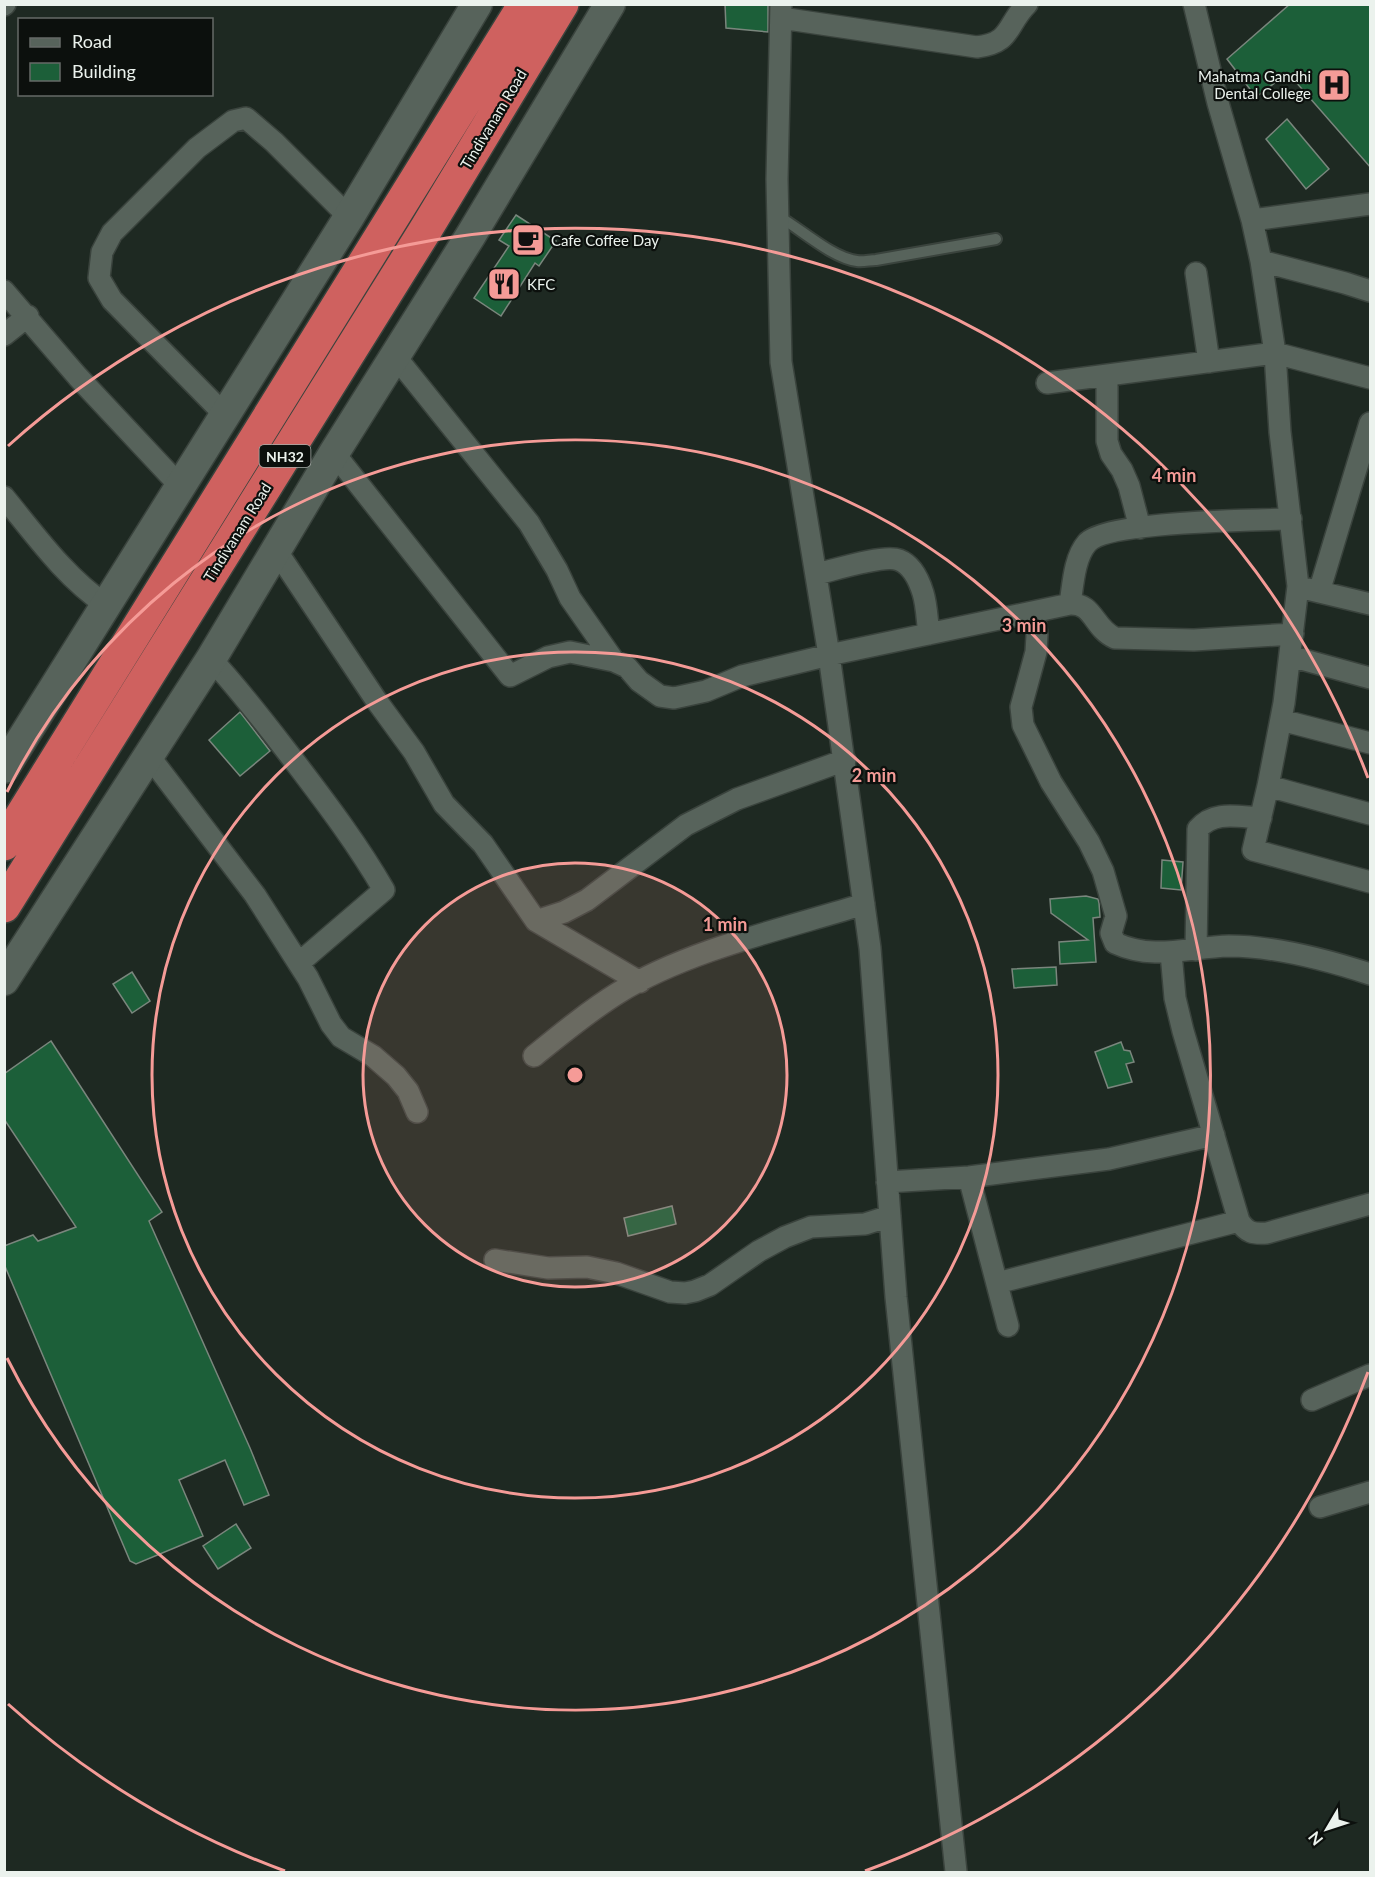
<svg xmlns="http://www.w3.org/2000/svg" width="1375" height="1877" viewBox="0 0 1375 1877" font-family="Lato,sans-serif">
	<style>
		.building { fill: #1c5f39; stroke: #7a867d; stroke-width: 1.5 }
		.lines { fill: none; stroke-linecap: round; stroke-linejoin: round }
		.lane-casing { stroke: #3a433d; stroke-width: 14 }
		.street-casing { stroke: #3a433d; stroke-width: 24 }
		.secondary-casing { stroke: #3a433d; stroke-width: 33 }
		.highway-casing { stroke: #3a433d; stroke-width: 36 }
		.lane { stroke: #57635b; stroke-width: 10 }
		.street { stroke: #57635b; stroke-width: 21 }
		.secondary { stroke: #57635b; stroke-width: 30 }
		.highway { stroke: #cf615f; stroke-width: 33 }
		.ring { fill: none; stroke: #f59b97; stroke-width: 3 }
		.labels { text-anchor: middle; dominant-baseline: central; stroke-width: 4.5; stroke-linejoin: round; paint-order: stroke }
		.shield { fill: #0c100d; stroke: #a8aeaa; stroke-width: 1.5 }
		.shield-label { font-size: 14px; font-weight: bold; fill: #ebf2ed }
		.poi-label { font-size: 15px; fill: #ebf2ed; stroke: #0c100d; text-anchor: start }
		.street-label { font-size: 15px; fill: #ebf2ed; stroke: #0c100d }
		.centre { fill: #f59b97; stroke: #0c100d; stroke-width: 3 }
		.ring-label { font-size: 18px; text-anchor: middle; font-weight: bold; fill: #f59b97; stroke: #0c100d; stroke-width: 4.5; stroke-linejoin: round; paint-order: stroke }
	</style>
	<rect width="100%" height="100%" fill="#1e2922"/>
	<path class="building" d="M725,4H768V32L726,28Z
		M1290,4H1371V168L1288,73L1256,97L1227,59Z
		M1287,119L1329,169L1306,189L1266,139Z
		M516,215L556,241L539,266L535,263L501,316L474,298L509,246L499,240Z
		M240,712L270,751L240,776L209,740Z
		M1162,860L1183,862L1181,890L1161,888Z
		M1086,896L1098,899L1099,903L1100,917L1093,918L1096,962L1060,964L1059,942L1088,940L1051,913L1050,899Z
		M1056,967L1057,985L1014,988L1012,969Z
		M132,972L150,1001L132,1013L113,984Z
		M51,1041L162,1212L149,1221L250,1448L269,1495L244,1505L225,1460L179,1480L203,1536L136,1564L130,1561L4,1264V1246L33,1235L38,1241L76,1227L4,1119V1074Z
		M1121,1042L1124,1050L1130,1051L1134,1062L1126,1064L1132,1082L1108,1088L1095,1052Z
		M672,1206L676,1224L628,1236L624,1218Z
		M236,1524L251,1548L218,1569L203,1546Z"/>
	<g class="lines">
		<defs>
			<path id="lane" d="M778,216C801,229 832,258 857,261C863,262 870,260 876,260L996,239"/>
			<path id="street" d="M781,4L777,179L781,362L829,655L870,948L896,1297L956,1872
				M1194,4L1218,103L1252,220L1261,261L1275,353L1280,432L1298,586L1284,703L1268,786L1253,850L1370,882
				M4,5L5,4
				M781,18L977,47C1012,43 1006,25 1027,4
				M1252,220L1370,204
				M1261,261L1345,283L1370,291
				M1196,273L1209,362
				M4,291L78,377L181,487
				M4,335L28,316
				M395,356L529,523L557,570L570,598L614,661
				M1107,375V441L1111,454L1122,470L1129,486L1140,528
				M1047,383L1275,353L1370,378
				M225,415L112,300L99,278L102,252L112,233L197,148L233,121L246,118L274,142L349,217
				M334,453L510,676L548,657L570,652L614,661L627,667L639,681L660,696L674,698L706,691L742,676L829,655L1070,604C1094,603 1093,628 1115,638L1194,640L1293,634
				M4,497C36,536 65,577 106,605
				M276,550L376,700L414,752L444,804L483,844L536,921
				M817,574C834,570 884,554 899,560C912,565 919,580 923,593C927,606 927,621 929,634
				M1307,589L1370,604
				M1319,592L1370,423
				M1070,604C1073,585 1074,558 1087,543C1106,521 1257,520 1291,519
				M1034,613L1037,635L1036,652L1021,707L1023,725L1051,782L1089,842L1103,871L1116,916L1111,933L1115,943C1154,961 1189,947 1229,946C1276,946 1327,960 1370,974
				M1290,656L1370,678
				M211,659C241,691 268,727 295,762C327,804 358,845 384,890L299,963
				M1281,720L1370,743
				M149,756L255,895L308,978L331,1024L341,1037L373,1056L396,1076L408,1091L417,1112
				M1268,786L1370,814
				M1196,950L1198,829C1214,810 1238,817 1261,818
				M1171,953L1175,998L1183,1031L1239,1221C1247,1233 1253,1234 1267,1233L1370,1204
				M640,982L536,921L564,912L587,900L686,825L737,799L845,760
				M534,1056C561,1034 589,1011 618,993C687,950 787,928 864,904
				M969,1177L1008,1326
				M887,1182L969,1177L1109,1159L1214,1135
				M495,1260L548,1268L587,1267L616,1273L670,1292L685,1293L695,1291L710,1285L759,1251L785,1237L811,1227L865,1224L890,1216
				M997,1283L1239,1221
				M1312,1400L1370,1375
				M1320,1507L1370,1492"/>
			<path id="secondary" d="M4,768L349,217L477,4
				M4,980L211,659L334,453L471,235L610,4"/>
			<path id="highway" d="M4,844L525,4
				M4,906L426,229L562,4"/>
		</defs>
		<use href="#lane" class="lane-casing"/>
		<use href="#street" class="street-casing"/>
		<use href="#secondary" class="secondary-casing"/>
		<use href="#highway" class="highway-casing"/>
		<use href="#lane" class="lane"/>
		<use href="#street" class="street"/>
		<use href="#secondary" class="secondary"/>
		<use href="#highway" class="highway"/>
	</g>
	<circle cx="575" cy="1075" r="212" fill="#f59b97" fill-opacity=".12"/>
	<g class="ring">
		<circle cx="575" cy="1075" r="212"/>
		<circle cx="575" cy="1075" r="423"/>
		<path d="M7 792A635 635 0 1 1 7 1358"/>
		<path d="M1368 1372A847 847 0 0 1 865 1871M285 1871A847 847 0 0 1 8 1704M8 446A847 847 0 0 1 1368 778"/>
	</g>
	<defs>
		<symbol id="hospital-square" viewBox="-11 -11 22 22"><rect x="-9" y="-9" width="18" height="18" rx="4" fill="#f59b97" stroke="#0c100d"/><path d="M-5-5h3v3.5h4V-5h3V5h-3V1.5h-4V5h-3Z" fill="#111"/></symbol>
		<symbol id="cafe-square" viewBox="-11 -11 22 22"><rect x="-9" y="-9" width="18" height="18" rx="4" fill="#f59b97" stroke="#0c100d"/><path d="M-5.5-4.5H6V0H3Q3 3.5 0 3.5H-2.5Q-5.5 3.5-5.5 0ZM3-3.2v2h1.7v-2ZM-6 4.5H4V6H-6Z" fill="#111"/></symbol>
		<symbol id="restaurant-square" viewBox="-11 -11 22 22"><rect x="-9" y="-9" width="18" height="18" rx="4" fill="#f59b97" stroke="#0c100d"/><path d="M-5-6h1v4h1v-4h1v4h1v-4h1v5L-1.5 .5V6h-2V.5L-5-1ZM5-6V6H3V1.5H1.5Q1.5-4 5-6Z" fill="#111"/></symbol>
	</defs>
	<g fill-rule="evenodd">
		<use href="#hospital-square" x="1315" y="66" width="38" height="38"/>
		<use href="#cafe-square" x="509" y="221" width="38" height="38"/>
		<use href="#restaurant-square" x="485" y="265" width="38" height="38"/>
	</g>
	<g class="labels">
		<rect class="shield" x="259.5" y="445" width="51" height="22" rx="4.5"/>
		<g class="shield-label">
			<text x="285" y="456">NH32</text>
		</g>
		<g class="poi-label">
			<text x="1311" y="76" text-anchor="end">Mahatma Gandhi<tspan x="1311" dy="17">Dental College</tspan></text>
			<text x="551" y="240">Cafe Coffee Day</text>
			<text x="527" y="284">KFC</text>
		</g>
		<g class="street-label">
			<text transform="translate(493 119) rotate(-59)">Tindivanam Road</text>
			<text transform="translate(237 532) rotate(-58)">Tindivanam Road</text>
		</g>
	</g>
	<circle cx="575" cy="1075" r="9" class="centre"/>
	<g class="ring-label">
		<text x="1174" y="482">4 min</text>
		<text x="1024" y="632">3 min</text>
		<text x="874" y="782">2 min</text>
		<text x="725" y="931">1 min</text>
	</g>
	<rect width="1375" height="1877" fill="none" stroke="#ebf2ed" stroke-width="12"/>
	<rect x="18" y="18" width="195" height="78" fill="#0c100d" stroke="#656a67" stroke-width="1.5"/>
	<rect x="30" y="38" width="30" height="9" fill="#57635b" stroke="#656a67" stroke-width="1.5"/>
	<text x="72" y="48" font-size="18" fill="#ebf2ed">Road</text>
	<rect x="30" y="63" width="30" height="18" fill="#1c5f39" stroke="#656a67" stroke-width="1.5"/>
	<text x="72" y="78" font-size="18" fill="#ebf2ed">Building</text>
	<g transform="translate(1327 1829) rotate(231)" stroke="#0c100d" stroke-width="4.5" paint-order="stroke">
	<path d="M0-4.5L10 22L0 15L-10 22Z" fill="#ebf2ed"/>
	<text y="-9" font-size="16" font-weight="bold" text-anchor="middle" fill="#ebf2ed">N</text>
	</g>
</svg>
